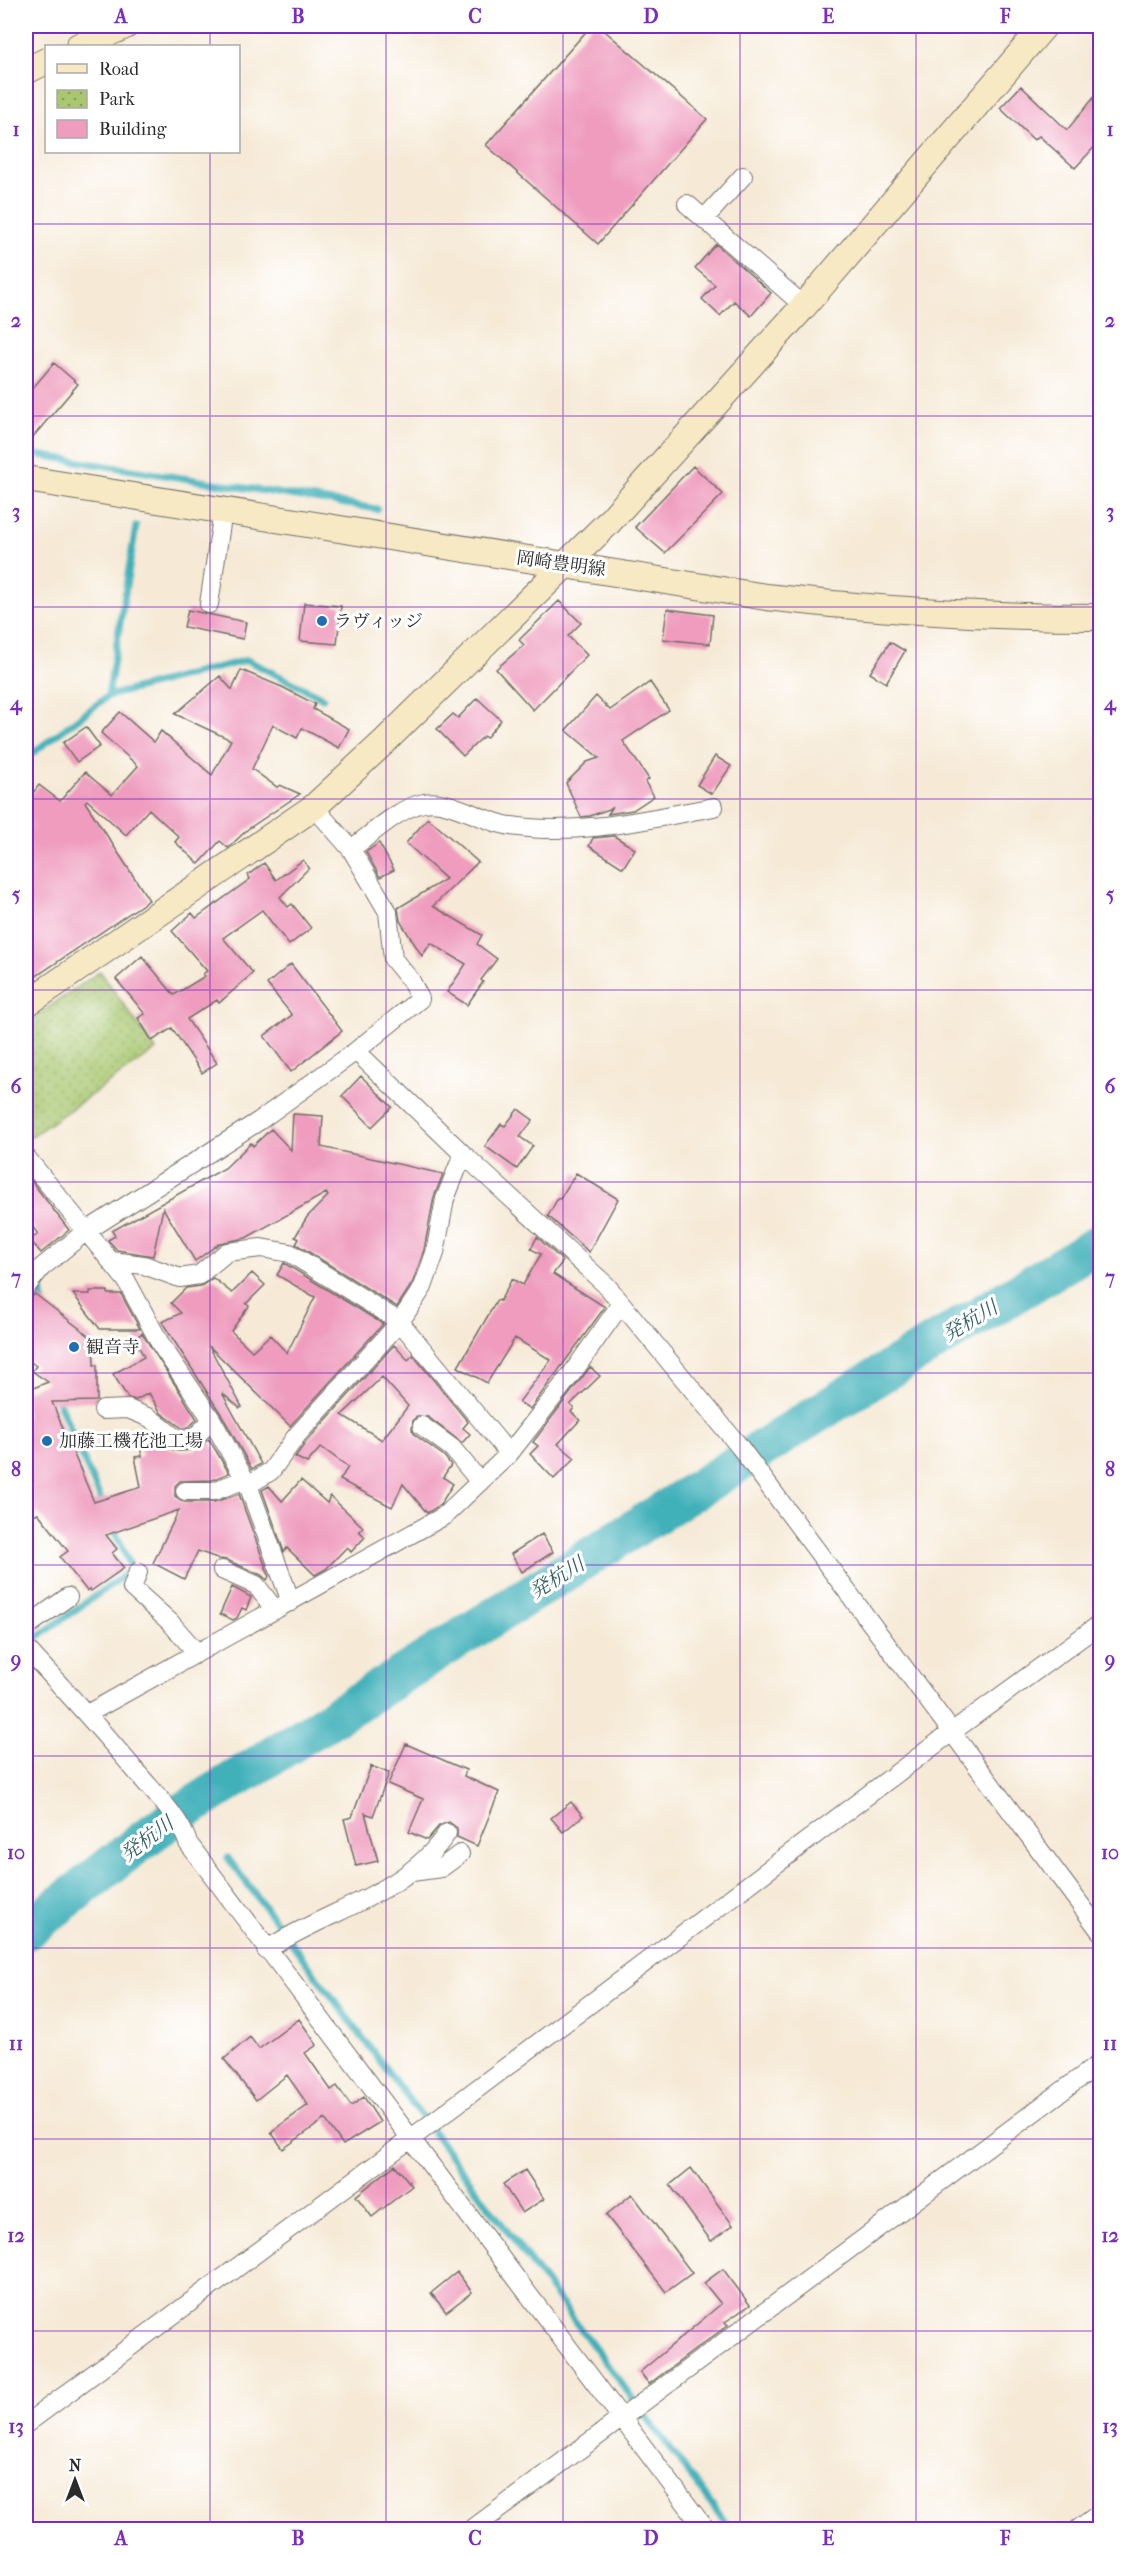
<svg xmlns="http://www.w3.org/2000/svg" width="1126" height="2555" viewBox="0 0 1126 2555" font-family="'IM FELL French Canon','Noto Serif JP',serif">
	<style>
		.park { fill: url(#park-dots); stroke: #6a794d; stroke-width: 1.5 }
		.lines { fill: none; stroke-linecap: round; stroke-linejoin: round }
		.stream { stroke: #40b0b9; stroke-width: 7 }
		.river { stroke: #40b0b9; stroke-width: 39 }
		.building { fill: #ef9cbe; fill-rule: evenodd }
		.street-casing { stroke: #726e67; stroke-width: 20 }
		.secondary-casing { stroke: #726e67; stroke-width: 28 }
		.street { stroke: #fff; stroke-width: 18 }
		.secondary { stroke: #f7e9c3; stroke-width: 26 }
		.grid { fill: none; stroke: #7b2cbf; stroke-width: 1.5; stroke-opacity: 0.55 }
		.poi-dot { fill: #1f6fb2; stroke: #fff; stroke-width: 2 }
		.labels { text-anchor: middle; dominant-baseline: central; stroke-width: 6; stroke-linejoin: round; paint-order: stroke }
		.street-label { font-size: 18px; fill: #2b2b2b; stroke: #fff }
		.poi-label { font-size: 18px; fill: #2b2b2b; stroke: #fff; text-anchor: start }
		.water-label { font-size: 20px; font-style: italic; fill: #336064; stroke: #fff }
		.neatline { fill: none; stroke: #7b2cbf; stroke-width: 2 }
		.grid-label { font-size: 20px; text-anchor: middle; font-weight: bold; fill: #7b2cbf }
	</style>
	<defs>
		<pattern id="park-dots" width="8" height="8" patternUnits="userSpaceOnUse" patternTransform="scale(1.5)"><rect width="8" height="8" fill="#a8c76f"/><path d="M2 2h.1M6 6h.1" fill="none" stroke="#89a25b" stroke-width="1.8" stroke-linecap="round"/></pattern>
	</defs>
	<rect width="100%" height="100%" fill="#fff"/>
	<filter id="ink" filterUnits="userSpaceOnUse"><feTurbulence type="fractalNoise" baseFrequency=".0167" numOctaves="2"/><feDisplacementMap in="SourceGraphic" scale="12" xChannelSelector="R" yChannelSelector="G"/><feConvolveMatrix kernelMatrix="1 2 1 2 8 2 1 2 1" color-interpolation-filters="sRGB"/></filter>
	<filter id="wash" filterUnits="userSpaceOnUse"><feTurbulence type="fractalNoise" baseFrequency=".008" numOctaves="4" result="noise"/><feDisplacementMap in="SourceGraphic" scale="24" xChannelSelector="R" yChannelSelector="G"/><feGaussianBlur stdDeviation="1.35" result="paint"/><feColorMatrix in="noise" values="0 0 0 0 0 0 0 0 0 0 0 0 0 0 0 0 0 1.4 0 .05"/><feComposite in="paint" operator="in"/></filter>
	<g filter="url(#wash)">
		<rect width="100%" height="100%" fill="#f6ead7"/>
		<path class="park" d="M100,971L156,1050L26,1140V1023Z"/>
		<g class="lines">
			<path class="stream" d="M26,453L377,509
				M108,696L136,526
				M26,758L108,696L247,660L323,698
				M70,1255L83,1246
				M43,1308L41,1283L45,1275
				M56,1396L104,1507
				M26,1645L132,1570L112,1525
				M189,1808L190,1809
				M228,1858L731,2530"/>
			<path class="river" d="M26,1931L152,1833L189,1808L860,1387L1100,1243"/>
		</g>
		<g id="blocks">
			<path class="building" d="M591,26H599L707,119L598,244L486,145Z
				M1021,86L1067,130L1101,89V140L1075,168L1039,136L1034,140L1000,108Z
				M716,244L771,293L751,316L734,301L720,316L702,299L715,285L695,268Z
				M54,363L78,384L26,445V396Z
				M693,466L723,494L665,553L635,527Z
				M559,601L581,623L568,636L587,655L533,710L496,669L524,645L519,640Z
				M304,603L341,606L337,644L300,641Z
				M667,609L713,615L710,644L663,639Z
				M188,610L246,622L243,639L184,627Z
				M890,642L905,651L886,683L870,673Z
				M241,670L282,687L315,704L313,709L349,729L339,748L302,728L297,738L273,725L252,769L277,787L280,785L300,794L248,829L228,848L220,841L199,864L175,842L179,837L149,809L126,835L87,800L85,802L149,900L26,983V802L39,785L60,801L85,772L112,795L138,766L101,733L120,712L154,742L161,731L212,775L231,740L175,714L220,676L232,690Z
				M650,682L669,710L623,741L649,779L645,782L654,796L633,810L608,814L612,808L590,816L581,817L566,783L587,762L599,758L566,730L596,696L610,710Z
				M477,698L501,720L486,738L484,736L463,756L437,729L453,714L458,718Z
				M86,727L100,746L77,762L63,743Z
				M715,756L731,766L712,794L697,785Z
				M428,818L478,862L433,906L482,935L477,944L497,959L481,980L483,982L467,1005L447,992L466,964L431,943L422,956L400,921L398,908L446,879L406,843Z
				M614,836L635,849L623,868L589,846L593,838Z
				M379,843L394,870L380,877L366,852Z
				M303,860L309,868L280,897L288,907L292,904L311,928L289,945L262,910L223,938L253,973L219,1003L217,1000L187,1019L217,1063L202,1073L172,1028L152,1041L138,1018L145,1014L116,979L142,956L174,995L205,976L203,974L207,971L172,931L192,913L196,918L250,879L248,875L264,863L276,880Z
				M291,964L342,1031L291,1072L264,1036L292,1015L267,984Z
				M361,1076L392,1107L372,1127L342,1096Z
				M518,1109L533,1120L520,1137L533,1146L517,1169L485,1146L501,1124L505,1126Z
				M293,1114L323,1116L321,1147L443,1174L434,1197L424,1250L413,1282L397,1307L296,1244L299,1239L295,1237L307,1217L328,1196L326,1193L246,1238L220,1243L195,1261L163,1208L153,1256L117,1250L108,1240L115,1236L112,1231L225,1168L251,1143L253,1146L271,1129L291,1150Z
				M576,1173L618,1199L589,1252L548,1216L558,1198L560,1199Z
				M26,1174L69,1230L41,1253L30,1240L38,1234L26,1218Z
				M537,1237L563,1261L553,1274L605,1307L530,1409L519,1402L551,1360L515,1338L487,1383L458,1367L497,1300L500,1301L512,1279L523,1285L541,1254L531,1249Z
				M284,1263L383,1324L290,1426L209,1346L242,1407L240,1408L222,1393L261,1464L252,1469L221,1414L162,1322L181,1313L171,1303L186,1288L201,1286L213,1278L232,1293L252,1273L265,1285L246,1304L249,1306L231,1331L252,1351L270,1335L287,1353L315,1297L277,1275Z
				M90,1291H108V1294H121L140,1329H100L73,1294H90Z
				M35,1294L93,1339L94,1365H97V1401L52,1402L94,1502L141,1487L135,1457L142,1456L139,1442L158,1439L171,1449L179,1451L195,1450L209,1439L229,1473L212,1480L180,1481L175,1486V1496L184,1502H214L239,1494L269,1576L267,1580L261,1575L227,1560L219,1559L198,1551L184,1579L153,1563L179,1510L106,1535L117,1549L112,1553L124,1568L91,1591L90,1589L87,1591L60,1557L68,1551L38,1513L26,1518V1391L48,1382L32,1371L36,1366L26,1358V1303Z
				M142,1333L197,1419L188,1428H182L161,1413L149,1393L136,1400L128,1398L113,1374L144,1357L135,1339Z
				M394,1345L408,1360L413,1355L468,1422L463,1428L470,1434L462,1443L428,1417L418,1416L413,1420L412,1430L415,1435L444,1456L451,1465L443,1477L453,1484L440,1505L427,1513L403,1484L392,1507L340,1480L348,1467L321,1447L307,1463L295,1457L306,1442ZM382,1377L408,1406L382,1440L342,1415Z
				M590,1367L600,1376L570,1405L574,1408L571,1412L580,1420L558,1444L575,1458L554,1479L530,1454L538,1446L533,1442Z
				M301,1480L327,1503L330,1496L363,1527L359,1531L365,1537L351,1552L347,1547L326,1569L315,1575L287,1548L284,1552L262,1490L269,1486L282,1501Z
				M542,1534L553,1552L522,1572L511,1554Z
				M232,1587L251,1597L246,1610L242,1608L237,1618L233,1620L220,1614Z
				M406,1744L466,1770L464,1776L499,1792L477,1846L457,1837V1828L449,1822L439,1826L427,1840L409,1832L423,1799L388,1784Z
				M371,1766L389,1773L373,1816L365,1813L378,1861L356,1866L344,1819L352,1817Z
				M571,1802L583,1816L563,1832L551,1818Z
				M299,2019L317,2045L305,2053L331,2090L337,2086L351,2106L364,2097L380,2122L343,2145L325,2119L283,2149L271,2132L308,2105L287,2075L256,2100L224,2059L250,2037L259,2049Z
				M395,2165L412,2186L372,2217L356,2196Z
				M691,2168L733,2225L711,2241L670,2185Z
				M525,2170L544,2199L522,2213L503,2184Z
				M632,2194L692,2273L666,2292L606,2215Z
				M723,2269L750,2305L725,2322L728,2325L649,2384L640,2372L721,2304L704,2283Z
				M457,2272L472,2292L446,2312L431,2293Z"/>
		</g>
	</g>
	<g filter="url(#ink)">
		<use href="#blocks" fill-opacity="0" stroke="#726e67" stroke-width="1.5"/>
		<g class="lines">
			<defs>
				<path id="street" d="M687,204L804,306
					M704,219L743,176
					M209,604L223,511
					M351,849C372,834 400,807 424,803C450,798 484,823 511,826C579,836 648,819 714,807
					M356,1051L463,1154L607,1286L739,1446L1100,1931
					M26,1157L126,1280L161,1345L212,1420L248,1485L291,1602
					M111,1261L144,1265L180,1278L199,1275L227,1252L261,1248L290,1253L400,1322L509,1454
					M26,1287L41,1268L85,1232L259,1121L356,1051L420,999L411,981L393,959L388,912L351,849L314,807
					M103,1410L128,1409L150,1418L178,1440L193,1439L212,1420
					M422,1426L452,1448L480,1482
					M248,1485L271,1471L297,1435L400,1322L423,1287L435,1253L445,1199L463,1154
					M185,1491H214L246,1479
					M222,1570L256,1585L275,1610
					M138,1572L132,1588L170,1622L197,1653
					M26,1627L68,1597
					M26,1648C65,1690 103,1732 140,1776C157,1796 180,1818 188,1843L706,2530
					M87,1714L444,1516L509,1454L573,1372L621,1304
					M412,1872L441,1868L460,1854
					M266,1950C326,1910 406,1895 447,1833
					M26,2424L417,2134L953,1731L1100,1624
					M471,2530L1100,2063
					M1077,2530L1100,2513"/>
				<path id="secondary" d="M79,46L125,26
					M26,71L46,61
					M26,479L766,597C877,610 989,617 1100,617
					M26,1004L314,807L384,742L607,524L804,306L1044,26"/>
			</defs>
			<use href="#street" class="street-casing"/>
			<use href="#secondary" class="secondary-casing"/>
			<use href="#street" class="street"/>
			<use href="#secondary" class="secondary"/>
		</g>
	</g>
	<path class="grid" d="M210,26V46M386,26V2530M563,26V2530M740,26V2530M916,26V2530M210,152V2530M26,224H1100M26,416H1100M26,607H1100M26,799H1100M26,990H1100M26,1182H1100M26,1373H1100M26,1565H1100M26,1756H1100M26,1948H1100M26,2139H1100M26,2331H1100"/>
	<g class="poi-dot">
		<circle cx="322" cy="621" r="6"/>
		<circle cx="74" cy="1347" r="6"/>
		<circle cx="47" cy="1441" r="6"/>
	</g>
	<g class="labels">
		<g class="street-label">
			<text transform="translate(561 564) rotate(8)">岡崎豊明線</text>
		</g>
		<g class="poi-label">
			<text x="334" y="621">ラヴィッジ</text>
			<text x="86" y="1347">観音寺</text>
			<text x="59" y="1441">加藤工機花池工場</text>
		</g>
		<g class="water-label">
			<text transform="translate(970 1321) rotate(-31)">発杭川</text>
			<text transform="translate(557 1578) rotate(-32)">発杭川</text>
			<text transform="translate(147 1839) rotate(-37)">発杭川</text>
		</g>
	</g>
	<rect width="1126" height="2555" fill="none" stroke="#fff" stroke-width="66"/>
	<rect x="45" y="45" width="195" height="108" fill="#ffffff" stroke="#aaaaaa" stroke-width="1.5"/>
	<rect x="57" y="64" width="30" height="9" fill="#f7e9c3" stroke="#aaaaaa" stroke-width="1.5"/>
	<text x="99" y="75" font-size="18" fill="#2b2b2b">Road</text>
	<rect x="57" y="90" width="30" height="18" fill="url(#park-dots)" stroke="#aaaaaa" stroke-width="1.5"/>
	<text x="99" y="105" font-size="18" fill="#2b2b2b">Park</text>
	<rect x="57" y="120" width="30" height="18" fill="#ef9cbe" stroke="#aaaaaa" stroke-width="1.5"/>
	<text x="99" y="135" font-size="18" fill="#2b2b2b">Building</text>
	<g transform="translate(75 2480)" stroke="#ffffff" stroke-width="4.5" paint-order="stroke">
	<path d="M0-4.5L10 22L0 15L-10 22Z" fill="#2b2b2b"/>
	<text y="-9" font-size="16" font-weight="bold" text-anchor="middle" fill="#2b2b2b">N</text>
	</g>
	<rect x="33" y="33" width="1060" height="2489" class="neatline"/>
	<g class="grid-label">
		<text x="121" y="23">A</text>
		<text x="298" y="23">B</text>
		<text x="475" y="23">C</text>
		<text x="651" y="23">D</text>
		<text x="828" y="23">E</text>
		<text x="1005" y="23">F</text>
		<text x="16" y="136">1</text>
		<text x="1110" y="136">1</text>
		<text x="16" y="327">2</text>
		<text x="1110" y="327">2</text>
		<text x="16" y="518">3</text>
		<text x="1110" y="518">3</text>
		<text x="16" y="710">4</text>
		<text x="1110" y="710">4</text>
		<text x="16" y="901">5</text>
		<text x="1110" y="901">5</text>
		<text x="16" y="1093">6</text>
		<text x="1110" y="1093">6</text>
		<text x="16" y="1284">7</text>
		<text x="1110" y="1284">7</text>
		<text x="16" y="1476">8</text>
		<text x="1110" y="1476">8</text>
		<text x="16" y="1667">9</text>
		<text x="1110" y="1667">9</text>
		<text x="16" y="1859">10</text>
		<text x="1110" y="1859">10</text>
		<text x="16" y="2050">11</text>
		<text x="1110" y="2050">11</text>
		<text x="16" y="2242">12</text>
		<text x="1110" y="2242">12</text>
		<text x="16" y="2433">13</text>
		<text x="1110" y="2433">13</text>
		<text x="121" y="2545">A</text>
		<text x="298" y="2545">B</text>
		<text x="475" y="2545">C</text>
		<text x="651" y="2545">D</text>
		<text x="828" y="2545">E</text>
		<text x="1005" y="2545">F</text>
	</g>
</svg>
